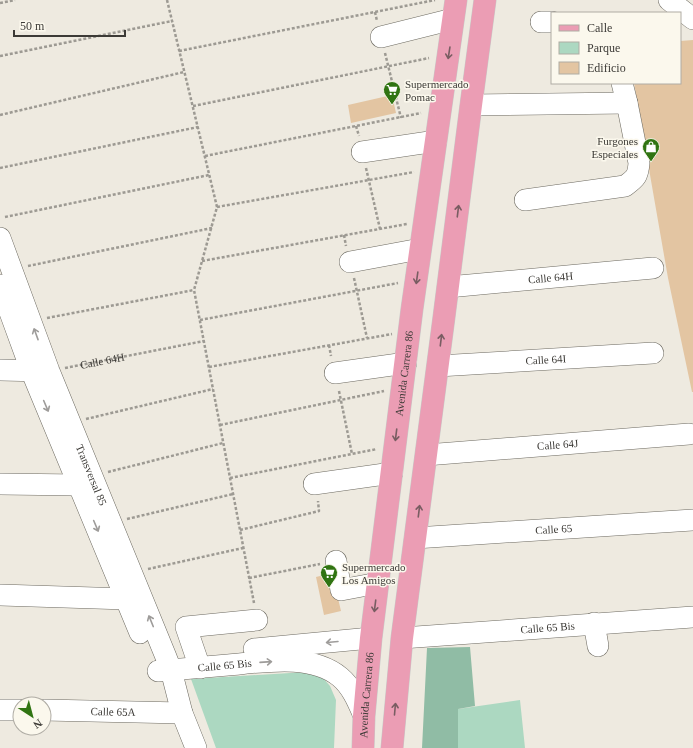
<svg xmlns="http://www.w3.org/2000/svg" width="693" height="748" viewBox="0 0 693 748" font-family="'Times New Roman',serif">
	<style>
		.green { fill: #acd8c1 }
		.forest { fill: #90bca5 }
		.building { fill: #e3c5a2 }
		.lines { fill: none; stroke-linecap: round; stroke-linejoin: round }
		.minor-casing { stroke: #6d6a61; stroke-width: 22 }
		.major-casing { stroke: #c8c8c7; stroke-width: 23 }
		.path { stroke: #9d9a93; stroke-width: 2.5; stroke-dasharray: 3 2; stroke-linecap: butt }
		.minor { stroke: #fff; stroke-width: 21 }
		.major { stroke: #eb9db4; stroke-width: 22 }
		.oneway { stroke: #795d62 }
		.oneway2 { stroke: #9e9c9a }
		.labels { text-anchor: middle; dominant-baseline: central; stroke-width: 3; stroke-linejoin: round; paint-order: stroke }
		.poi-label { font-size: 11px; fill: #3c3a36; stroke: #fbf8ed; text-anchor: start }
		.street-label { font-size: 11px; fill: #3c3a36; stroke: #fbf8ed }
	</style>
	<rect width="100%" height="100%" fill="#eeeae0"/>
	<path class="green" d="M306,672L323,678L330,686L336,700L334,748H216L191,679Z
		M520,700L525,748H458V709Z"/>
	<path class="forest" d="M470,647L475,706L458,709V748H422L427,648Z"/>
	<path class="building" d="M693,40V392H692L668,278L634,83H680V41Z
		M392,95L396,113L351,123L348,105Z
		M332,573L341,611L324,615L316,577Z"/>
	<g class="lines">
		<defs>
			<g id="minor">
				<path d="M669,0L693,19"/>
				<path d="M541,22H552"/>
				<path d="M381,37L453,19"/>
				<path d="M471,105L627,103"/>
				<path d="M362,152L436,141"/>
				<path d="M525,200L625,186C636,178 638,176 639,163L627,103L622,83"/>
				<path id="s2" d="M0,238L49,371L166,657L171,670L182,713L196,748"/>
				<path d="M350,262L420,249"/>
				<path d="M0,285L31,370L140,633"/>
				<path id="s3" d="M448,287L653,268"/>
				<path id="s4" d="M438,366L653,353"/>
				<path d="M0,370L44,371"/>
				<path d="M335,373L406,363"/>
				<path id="s5" d="M426,455L689,434"/>
				<path d="M0,484L79,485"/>
				<path d="M314,484L392,473"/>
				<path id="s6" d="M415,538L693,520"/>
				<path d="M336,561L341,590L378,583"/>
				<path d="M0,595L127,599"/>
				<path d="M594,623L598,646"/>
				<path id="s7" d="M402,638L693,617"/>
				<path d="M254,649L371,638"/>
				<path d="M200,668L186,627L257,620"/>
				<path id="s8" d="M158,671C182,669 205,667 228,665C262,662 312,653 340,677C352,687 358,702 364,716"/>
				<path d="M0,710H20"/>
				<path id="s9" d="M44,710L182,713"/>
			</g>
			<g id="major">
				<path id="s10" d="M363,748L364,716L371,638L412,309L456,0"/>
				<path d="M392,748L402,638L444,317L471,105L485,0"/>
			</g>
		</defs>
		<use href="#minor" class="minor-casing"/>
		<use href="#major" class="major-casing"/>
		<g class="path">
			<path d="M167,0L217,207L194,290L254,603"/>
			<path d="M0,3L15,0"/>
			<path d="M375,12L377,21"/>
			<path d="M179,51L435,0"/>
			<path d="M385,53L401,118"/>
			<path d="M0,56L172,21"/>
			<path d="M193,106L429,58"/>
			<path d="M0,115L184,72"/>
			<path d="M356,126L359,136"/>
			<path d="M205,156L421,113"/>
			<path d="M0,168L198,127"/>
			<path d="M366,168L380,229"/>
			<path d="M217,207L414,172"/>
			<path d="M5,217L209,175"/>
			<path d="M344,235L346,246"/>
			<path d="M202,261L407,224"/>
			<path d="M28,266L212,228"/>
			<path d="M354,278L367,338"/>
			<path d="M47,318L194,290"/>
			<path d="M200,320L398,283"/>
			<path d="M329,345L331,356"/>
			<path d="M209,367L392,334"/>
			<path id="s1" d="M65,368L204,341"/>
			<path d="M339,391L352,454"/>
			<path d="M86,419L213,389"/>
			<path d="M220,425L384,391"/>
			<path d="M108,472L223,443"/>
			<path d="M230,478L377,449"/>
			<path d="M127,519L233,494"/>
			<path d="M240,530L319,511L318,501"/>
			<path d="M148,569L243,548"/>
			<path d="M249,578L320,564"/>
		</g>
		<use href="#minor" class="minor"/>
		<use href="#major" class="major"/>
	</g>
	<defs><path id="oneway-shaft" d="M-6 0H5M1.5-3L5.5 0L1.5 3" fill="none" stroke-width="1.6" stroke-linecap="round" stroke-linejoin="round"/></defs>
	<g class="oneway">
		<use href="#oneway-shaft" transform="translate(449 53) rotate(99)"/>
		<use href="#oneway-shaft" transform="translate(458 211) rotate(-83)"/>
		<use href="#oneway-shaft" transform="translate(417 278) rotate(98)"/>
		<use href="#oneway-shaft" transform="translate(441 340) rotate(-83)"/>
		<use href="#oneway-shaft" transform="translate(396 435) rotate(97)"/>
		<use href="#oneway-shaft" transform="translate(419 511) rotate(-83)"/>
		<use href="#oneway-shaft" transform="translate(375 606) rotate(97)"/>
		<use href="#oneway-shaft" transform="translate(395 709) rotate(-85)"/>
	</g>
	<g class="oneway2">
		<use href="#oneway-shaft" transform="translate(36 334) rotate(-110)"/>
		<use href="#oneway-shaft" transform="translate(46 406) rotate(67)"/>
		<use href="#oneway-shaft" transform="translate(96 526) rotate(67)"/>
		<use href="#oneway-shaft" transform="translate(151 621) rotate(-112)"/>
		<use href="#oneway-shaft" transform="translate(332 642) rotate(175)"/>
		<use href="#oneway-shaft" transform="translate(266 662) rotate(-4)"/>
	</g>
	<defs>
		<symbol id="supermarket-pin" viewBox="-11 -11 22 30"><path d="M0 17L-7.5 6A9.5 9.5 0 1 1 7.5 6Z" fill="#307412" stroke="#fbf8ed"/><path d="M-6-5.5h2.5l.6 2H6L4.5 2H-2.5L-4.4-4H-6ZM-1.5 3.2a1.3 1.3 0 1 0 .1 0ZM3 3.2a1.3 1.3 0 1 0 .1 0Z" fill="#fff"/></symbol>
		<symbol id="shop-pin" viewBox="-11 -11 22 30"><path d="M0 17L-7.5 6A9.5 9.5 0 1 1 7.5 6Z" fill="#307412" stroke="#fbf8ed"/><path d="M-5-2.5h2.3a2.7 3.5 0 0 1 5.4 0H5L5.5 6h-11ZM-1.5-2.5h3a1.5 2.3 0 0 0-3 0Z" fill="#fff"/></symbol>
	</defs>
	<g fill-rule="evenodd">
		<use href="#supermarket-pin" x="382" y="80" width="20" height="27"/>
		<use href="#shop-pin" x="641" y="137" width="20" height="27"/>
		<use href="#supermarket-pin" x="319" y="563" width="20" height="27"/>
	</g>
	<g class="labels">
		<g class="poi-label">
			<text x="405" y="84">Supermercado<tspan x="405" dy="13">Pomac</tspan></text>
			<text x="638" y="141" text-anchor="end">Furgones<tspan x="638" dy="13">Especiales</tspan></text>
			<text x="342" y="567">Supermercado<tspan x="342" dy="13">Los Amigos</tspan></text>
		</g>
		<g class="street-label">
			<text stroke="none"><textPath href="#s3" startOffset="103">Calle 64H</textPath></text>
			<text stroke="none"><textPath href="#s4" startOffset="108">Calle 64I</textPath></text>
			<text stroke="none"><textPath href="#s1" startOffset="38">Calle 64H</textPath></text>
			<text stroke="none"><textPath href="#s10" startOffset="377">Avenida Carrera 86</textPath></text>
			<text stroke="none"><textPath href="#s5" startOffset="132">Calle 64J</textPath></text>
			<text stroke="none"><textPath href="#s2" startOffset="254">Transversal 85</textPath></text>
			<text stroke="none"><textPath href="#s6" startOffset="139">Calle 65</textPath></text>
			<text stroke="none"><textPath href="#s7" startOffset="146">Calle 65 Bis</textPath></text>
			<text stroke="none"><textPath href="#s8" startOffset="67">Calle 65 Bis</textPath></text>
			<text stroke="none"><textPath href="#s10" startOffset="53">Avenida Carrera 86</textPath></text>
			<text stroke="none"><textPath href="#s9" startOffset="69">Calle 65A</textPath></text>
		</g>
	</g>
	<rect x="551" y="12" width="130" height="72" fill="#fbf8ed" stroke="#afaca4"/>
	<rect x="559" y="25" width="20" height="6" fill="#eb9db4" stroke="#afaca4"/>
	<text x="587" y="32" font-size="12" fill="#3c3a36">Calle</text>
	<rect x="559" y="42" width="20" height="12" fill="#acd8c1" stroke="#afaca4"/>
	<text x="587" y="52" font-size="12" fill="#3c3a36">Parque</text>
	<rect x="559" y="62" width="20" height="12" fill="#e3c5a2" stroke="#afaca4"/>
	<text x="587" y="72" font-size="12" fill="#3c3a36">Edificio</text>
	<g transform="translate(32 716) rotate(144)"><circle r="19" fill="#fbf8ed" stroke="#afaca4"/>
	<path d="M0-3L7 15L0 10L-7 15Z" fill="#307412"/>
	<text y="-6" font-size="11" font-weight="bold" text-anchor="middle" fill="#3c3a36">N</text>
	</g>
	<path d="M14 30v6h111v-6" fill="none" stroke="#3c3a36" stroke-width="2"/>
	<text x="20" y="30" font-size="12" fill="#3c3a36" stroke="#fbf8ed" stroke-width="3" paint-order="stroke">50 m</text>
</svg>
